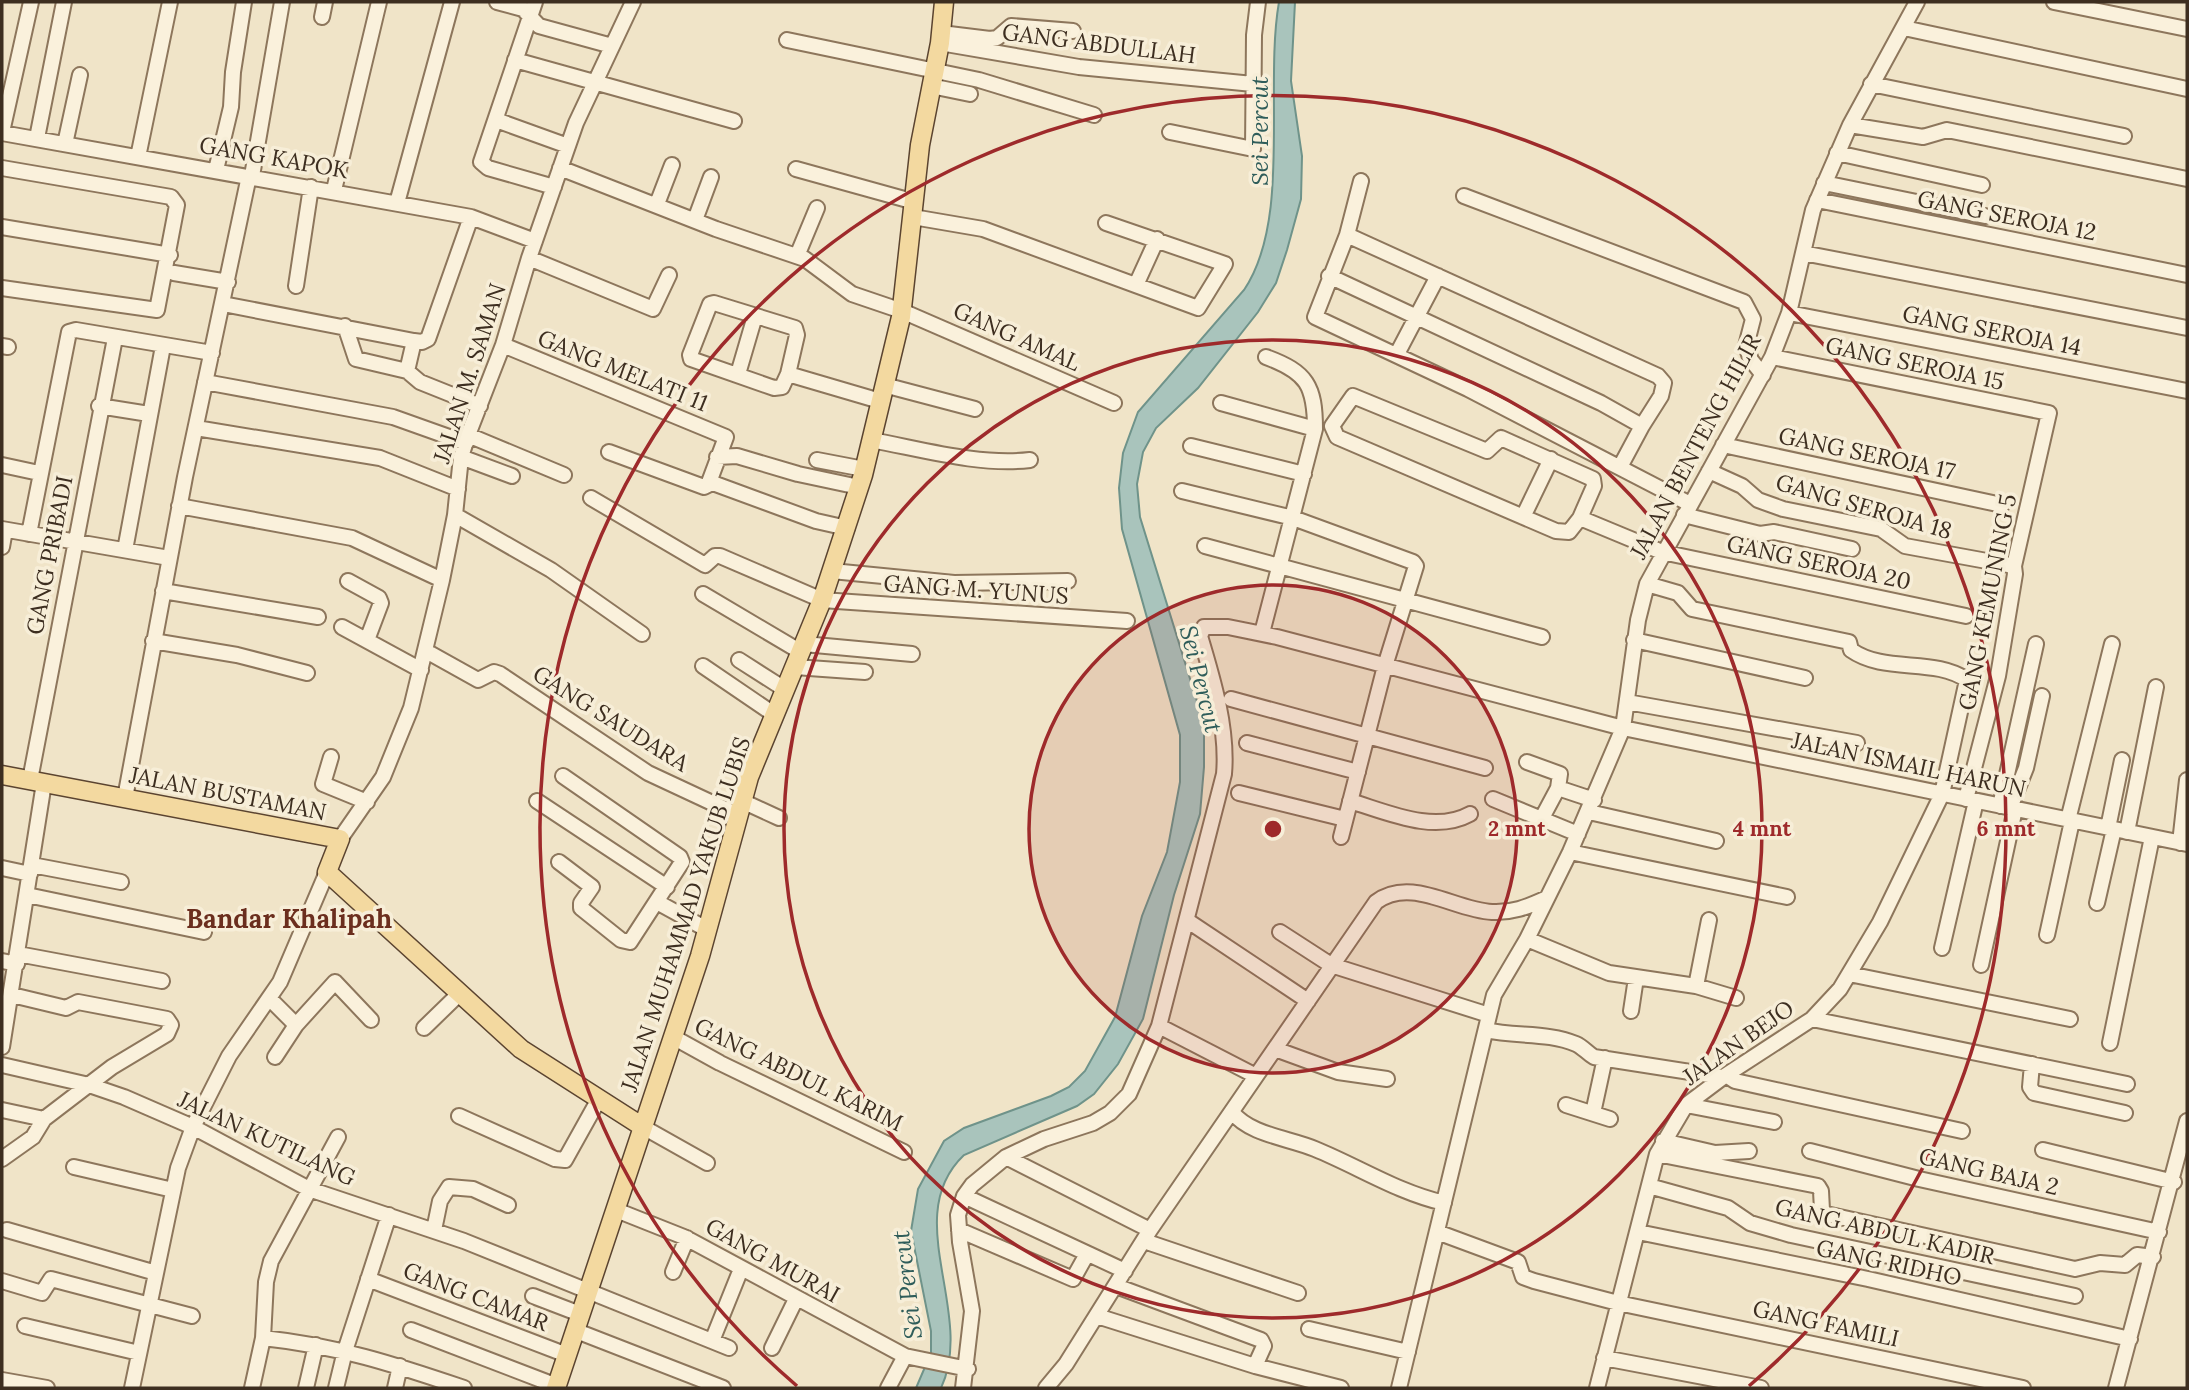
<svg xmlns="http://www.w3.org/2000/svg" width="2189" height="1390" viewBox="0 0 2189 1390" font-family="Lora,serif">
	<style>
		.water { fill: #a9c4bc; stroke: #6f938a; stroke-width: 2 }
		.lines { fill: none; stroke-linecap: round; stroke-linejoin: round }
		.minor-casing { stroke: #8d765c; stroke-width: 18 }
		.major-casing { stroke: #5b4430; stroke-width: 21 }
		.minor { stroke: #faf1dc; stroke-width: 14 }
		.major { stroke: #f3d9a0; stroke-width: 18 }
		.ring { fill: none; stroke: #9e2a2b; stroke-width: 3.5 }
		.labels { text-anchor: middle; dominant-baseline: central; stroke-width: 7; stroke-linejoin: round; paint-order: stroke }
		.street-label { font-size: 23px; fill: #3d2e20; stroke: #f7eed8 }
		.water-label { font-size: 24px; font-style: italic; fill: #2f5d5a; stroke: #f7eed8 }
		.quarter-label { font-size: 26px; font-weight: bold; fill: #6b2e1e; stroke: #f7eed8 }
		.centre { fill: #9e2a2b; stroke: #f7eed8; stroke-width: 3.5 }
		.ring-label { font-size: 21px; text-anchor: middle; font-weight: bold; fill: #9e2a2b; stroke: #f7eed8; stroke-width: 7; stroke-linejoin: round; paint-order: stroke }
	</style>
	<rect width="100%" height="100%" fill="#f0e4c8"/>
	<path class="water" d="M1279,2H1295L1291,81L1302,156L1301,199L1287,250L1276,283L1258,312L1198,388L1156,428L1143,452L1137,484L1140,517L1204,724V767L1200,814L1174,895L1143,1019L1118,1064L1094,1094L1077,1106L964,1155C899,1217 976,1313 941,1388H916L931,1353V1331L911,1231L918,1189L944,1141L964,1128L1051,1096L1069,1087L1085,1071L1115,1017L1142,916L1167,852L1180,782V735L1122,529L1119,488L1123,453L1138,412L1244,290C1292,219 1264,87 1279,2Z"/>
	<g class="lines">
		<defs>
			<path id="minor" d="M497,2L523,9L539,26L612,46
				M535,2L481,162L488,168L554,187
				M2054,2L2187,29
				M322,17L325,2
				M1904,28L2187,89
				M941,33L990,39L997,38L1011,26L1073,31
				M787,40L979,80L1094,115
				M940,43L1079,67L1253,84
				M515,60L734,121
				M1871,84L2124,136
				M931,86L970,94
				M496,120L568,146
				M1850,125L1923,137L1947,130L2187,179
				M2,132L31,2
				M1170,132L1253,149L1254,35L1258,2
				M2,133L471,217L535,241
				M37,138L64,2
				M65,144L80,75
				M1837,153L1982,185
				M138,157L170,2
				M2,168L171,197L177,205L157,310L2,288
				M560,168L716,229L805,259L852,294L902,311L1114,403
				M796,169L915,202
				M216,170L231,107L233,72L244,2
				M252,176L282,2
				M1361,181L1347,235L1315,317L1468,389L1690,504
				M1824,183L1985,216
				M334,190L379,2
				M1464,196L1744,302L1753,319L1746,346L1751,360L1763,375
				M1817,200L2187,275
				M397,203L452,2
				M657,204L672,165
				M913,217L983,229L1198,308L1225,264L1106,223
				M695,220L711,177
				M2,227L170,255
				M1347,235L1658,376L1664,383L1661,396L1642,426
				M1803,253L2187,328
				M797,256L817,208
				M529,258L653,309L669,275
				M174,273L228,282
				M1329,276L1601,403L1642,426L1620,467
				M1136,285L1157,239
				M296,286L311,187
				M223,304L414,341L407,371
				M1789,313L2187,391
				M345,326L356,359L407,371L420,382L480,406
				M414,341L422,342L428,339L471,217
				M503,345L726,437L708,485L704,487L609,452
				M2,346L8,347
				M1397,354L1438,276
				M1772,357L2049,413L2014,566L2015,574L1998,676L1966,799
				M738,374L755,316
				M788,374L782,387L774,388L691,359L690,355L710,304L714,303L795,328L797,335L788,374L880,401
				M205,382L393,417L466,443
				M884,385L975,409
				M1221,403L1315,429
				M99,406L149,414
				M196,428L380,458L458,489
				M468,435L564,475
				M871,440C921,449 979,466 1030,460
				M1723,445L2002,505
				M1191,446L1304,474
				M461,457L512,476
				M717,457L737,456L798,474L859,487
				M817,460L864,469
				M2,465L39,473
				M1709,471L1742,486L1758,500L1783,509L1881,529L1905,546L2014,566
				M710,482L816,521L847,528
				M1182,491L1293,518L1413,562L1416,566L1385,666L1341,837
				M591,498L705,565L715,556H720L822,600L1127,621
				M179,506L352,538L442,580
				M455,515L551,570L642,634
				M1684,515L1760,534L1774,532L1852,549
				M1523,517L1551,459
				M1580,518L1569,532L1556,531L1337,437L1332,426L1353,396L1487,451L1501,438L1593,479L1594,486L1580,518L1662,552L1966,616
				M2,529L169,558
				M29,534L69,332L76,330L212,353
				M1205,546L1542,637
				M2,547L5,530
				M125,550L163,346
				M832,571L954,583L1068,581
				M348,581L379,598L381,603L367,640
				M163,591L318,617
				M703,594L801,652
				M342,627L421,670
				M1262,633L1315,429C1315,386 1307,372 1266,357
				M1634,640L1805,678
				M153,641L237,655L307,673
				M804,644L912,654
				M426,651L478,680L494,672L500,674L648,773L738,815
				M739,660L786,690
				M703,666L775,715
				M795,667L865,672
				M1231,699L1485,768
				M1627,702L1857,743
				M1247,743L1358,772
				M331,757L323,784L367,802
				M1527,762L1560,774L1558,788L1594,800
				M30,780L115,338
				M1239,793L1345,819
				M125,798L185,477L249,176
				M1493,799L1578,834
				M537,801L667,887
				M742,801L779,818
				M1350,801C1387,812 1434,834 1470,814
				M2000,806L2036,644
				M2010,808L2026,768L2042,696
				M1589,812L1716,841
				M1542,818L1558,788
				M2068,820L2112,644
				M2108,828L2122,760
				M2127,832L2156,687
				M340,839L383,777L411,708L442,580L455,515L461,457L468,435L503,345L529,258L576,123L633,2
				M2180,843L2187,780
				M1570,852L1787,897
				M559,862L592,887L581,903V908L621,940L630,942L682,862L680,857L563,776
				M32,865L121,882
				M2,868L30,874
				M27,895L204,932
				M657,902L708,930
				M2097,903L2114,829
				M1188,921L1308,1001
				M1280,932L1331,965L1489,1015
				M2047,935L2072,821
				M1527,939L1609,973L1696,986L1736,998
				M1942,948L1976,801
				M18,954L162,981
				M2,961L17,964
				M1981,965L2015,809
				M1849,974L2070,1019
				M1696,986L1709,920
				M270,999L296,1025
				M1631,1011L1636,978
				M1812,1019L2127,1084
				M1159,1026L1256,1076
				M424,1028L459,994
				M1486,1030C1515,1037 1548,1032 1576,1044C1583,1047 1587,1053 1594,1057L1722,1077
				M673,1037L720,1063L904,1152
				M2110,1043L2152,837
				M2,1047L44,783
				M1275,1049L1338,1072L1387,1079
				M275,1057L296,1025L335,982L371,1020
				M2032,1064L2030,1087L2034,1093L2125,1113
				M2,1065L89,1085L124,1097L193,1127L309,1189L464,1241L729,1348
				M1726,1075L1735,1081L1962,1131
				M1566,1105L1610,1119
				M1686,1105L1774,1122
				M2,1110L44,1119L112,1067L167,1034L171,1025L167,1019L78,1002L66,1008L12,995
				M1232,1112C1250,1135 1289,1138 1315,1149C1359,1167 1397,1192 1444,1203
				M1593,1113L1605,1058
				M459,1116L555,1159L565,1160L599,1099
				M643,1127L707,1163
				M1663,1141L1715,1153L1749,1151
				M2043,1150L2174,1182
				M1810,1151L1919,1179L2159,1232
				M1657,1154L1818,1186L1821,1191L1822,1210L1826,1214L2075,1269L2100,1263L2125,1265L2137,1255L2153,1257
				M1006,1157L1150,1230
				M2,1159L33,1137L44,1119
				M74,1167L173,1190
				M1649,1186L1728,1208L1750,1223L1791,1235L2075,1296
				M964,1196L1125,1271
				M616,1210L684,1237L905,1356L968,1369
				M7,1230L156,1273
				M434,1230L440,1201L449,1187L473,1189L508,1205
				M959,1230L1073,1279L1087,1254
				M1437,1232L1518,1262L1523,1277L1534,1281L1618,1303L2023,1388
				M1638,1232L1868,1279L2130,1339
				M1144,1241L1298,1293
				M673,1272L687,1238
				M368,1279L567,1355
				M2,1281L42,1293L51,1279L192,1316
				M1116,1286L1261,1340L1264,1346L1255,1366
				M533,1296L580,1314
				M1097,1316L1255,1366L1341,1388
				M25,1326L139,1353
				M1309,1329L1408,1352
				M411,1330L557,1386
				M574,1330L723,1388
				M263,1338C338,1346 393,1364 464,1388
				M712,1341L741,1269
				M772,1348L796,1299
				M1604,1358L1761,1388
				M2,1380L47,1388
				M132,1388L178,1168L193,1127L229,1056L280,982L327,872
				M252,1388L263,1338L266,1282L271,1261L338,1137
				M306,1388L316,1345
				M336,1388L345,1351L389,1215
				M395,1388L400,1366
				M888,1388L905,1356
				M963,1388L972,1311L960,1242L958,1215L964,1196L972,1185L1006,1157L1044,1139L1093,1123L1110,1113L1129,1094L1159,1026L1224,774C1228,729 1213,679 1200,636L1204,627H1228L1277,637L1623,728L2187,844
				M1046,1388L1066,1364L1150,1230L1376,902C1411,876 1454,910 1492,912C1512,913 1527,907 1545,899
				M1399,1388L1494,995L1527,939L1570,852L1623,728L1638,620L1647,584L1772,357L1789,313L1813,210L1850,125L1917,2
				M1597,1388L1657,1154L1686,1105L1726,1075L1812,1019L1840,989L1880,922L1942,794L1967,680C1934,657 1885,674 1851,650L1849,642L1692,609L1678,593L1647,584
				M2116,1388L2187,1121"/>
			<path id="major" d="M2,775L340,839L327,872L521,1049L643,1127
				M556,1388L700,956L749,777L822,600L863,475L901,317L920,145L940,43L944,2"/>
		</defs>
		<use href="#minor" class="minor-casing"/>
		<use href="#major" class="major-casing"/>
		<use href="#minor" class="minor"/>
		<use href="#major" class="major"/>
	</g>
	<circle cx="1273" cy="829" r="244" fill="#9e2a2b" fill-opacity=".12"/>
	<g class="ring">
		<circle cx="1273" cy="829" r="244"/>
		<circle cx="1273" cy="829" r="489"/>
		<path d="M797 1386A733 733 0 1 1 1749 1386"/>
	</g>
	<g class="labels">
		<g class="street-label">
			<text transform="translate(1099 43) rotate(7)">GANG ABDULLAH</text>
			<text transform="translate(274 157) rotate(10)">GANG KAPOK</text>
			<text transform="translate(2007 215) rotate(11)">GANG SEROJA 12</text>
			<text transform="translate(1992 330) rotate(11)">GANG SEROJA 14</text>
			<text transform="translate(1017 336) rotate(24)">GANG AMAL</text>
			<text transform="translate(1915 363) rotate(12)">GANG SEROJA 15</text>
			<text transform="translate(623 370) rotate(22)">GANG MELATI 11</text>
			<text transform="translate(469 373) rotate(-72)">JALAN M. SAMAN</text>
			<text transform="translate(1695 446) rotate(-62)">JALAN BENTENG HILIR</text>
			<text transform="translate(1867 453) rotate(12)">GANG SEROJA 17</text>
			<text transform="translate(1864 506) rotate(16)">GANG SEROJA 18</text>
			<text transform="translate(49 555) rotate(-79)">GANG PRIBADI</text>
			<text transform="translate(1819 562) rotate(12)">GANG SEROJA 20</text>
			<text transform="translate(976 589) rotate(4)">GANG M. YUNUS</text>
			<text transform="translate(1987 602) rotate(-79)">GANG KEMUNING 5</text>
			<text transform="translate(611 718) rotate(32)">GANG SAUDARA</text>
			<text transform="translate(1909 764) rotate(12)">JALAN ISMAIL HARUN</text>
			<text transform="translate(228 793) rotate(11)">JALAN BUSTAMAN</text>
			<text transform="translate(685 914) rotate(-72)">JALAN MUHAMMAD YAKUB LUBIS</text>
			<text transform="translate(1738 1042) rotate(-35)">JALAN BEJO</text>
			<text transform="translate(799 1074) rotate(26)">GANG ABDUL KARIM</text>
			<text transform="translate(267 1138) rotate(25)">JALAN KUTILANG</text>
			<text transform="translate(1989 1171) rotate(13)">GANG BAJA 2</text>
			<text transform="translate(1885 1231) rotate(13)">GANG ABDUL KADIR</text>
			<text transform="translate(773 1260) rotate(29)">GANG MURAI</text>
			<text transform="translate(1889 1262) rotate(12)">GANG RIDHO</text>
			<text transform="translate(476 1296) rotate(21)">GANG CAMAR</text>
			<text transform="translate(1826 1323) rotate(12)">GANG FAMILI</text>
		</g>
		<g class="water-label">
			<text transform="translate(1259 131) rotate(-90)">Sei Percut</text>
			<text transform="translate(1201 679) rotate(76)">Sei Percut</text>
			<text transform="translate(907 1285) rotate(-97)">Sei Percut</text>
		</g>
		<g class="quarter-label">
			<text x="289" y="918">Bandar Khalipah</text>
		</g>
	</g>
	<circle cx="1273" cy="829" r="10" class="centre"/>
	<g class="ring-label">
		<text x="1517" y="836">2 mnt</text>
		<text x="1762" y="836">4 mnt</text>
		<text x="2006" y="836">6 mnt</text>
	</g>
	<rect width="2189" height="1390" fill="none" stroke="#3d2e20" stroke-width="7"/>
</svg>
